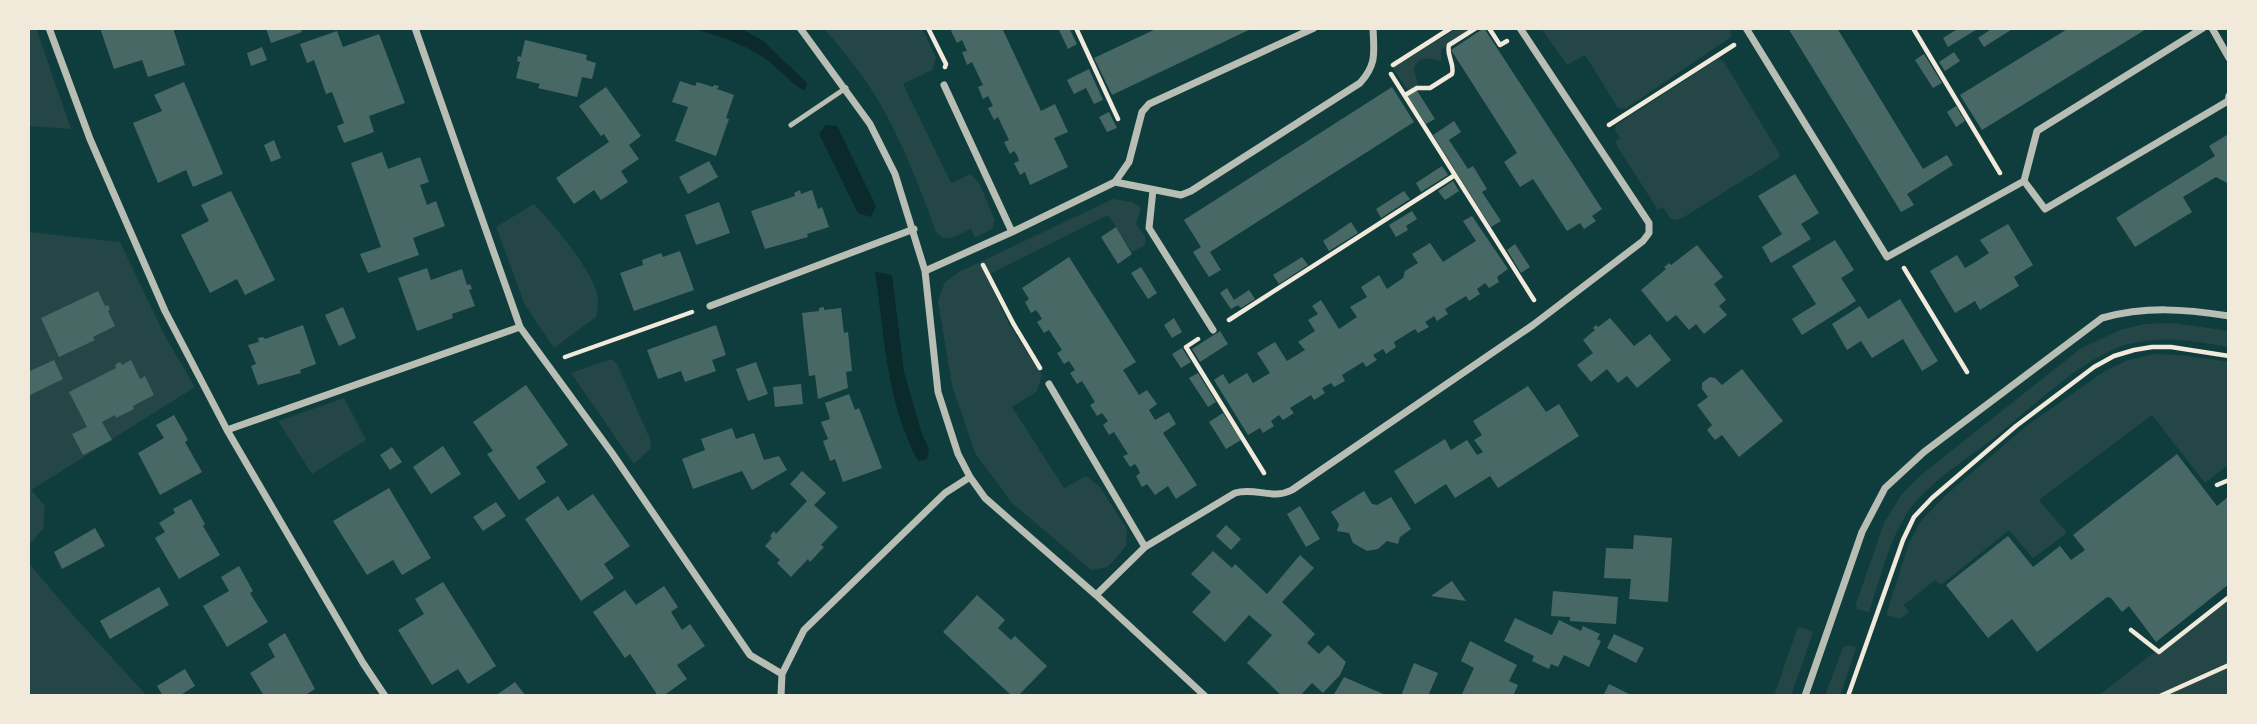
<svg xmlns="http://www.w3.org/2000/svg" width="2257" height="724" viewBox="0 0 2257 724" font-family="'Titillium Web',sans-serif">
	<style>
		.green { fill: #244646 }
		.water { fill: #0a2a2b }
		.building { fill: #486865 }
		.lines { fill: none; stroke-linecap: round; stroke-linejoin: round }
		.path { stroke: #f1e9da; stroke-width: 4.5 }
		.service { stroke: #b8beb3; stroke-width: 5 }
		.minor { stroke: #b8beb3; stroke-width: 7 }
	</style>
	<rect width="100%" height="100%" fill="#0f3d3e"/>
	<path class="green" d="M28,28H36L71,129L28,126Z
		M824,28H922L936,58L932,70L903,84L951,183L971,174L980,185L995,220L992,229L975,238L971,229L951,238H943L936,232C920,188 903,143 879,102C864,76 844,52 824,28Z
		M1457,28H1472L1441,50V61C1430,60 1419,53 1414,69L1418,86L1409,92L1393,68Z
		M1541,28H1730L1731,37L1625,109L1618,108L1585,55L1567,65Z
		M1719,58L1724,62L1779,153V158L1684,217L1676,220L1670,218L1663,207L1658,210L1617,146L1616,141L1620,138L1615,130L1616,125Z
		M1113,199L1132,202L1141,208L1136,224L1145,236V245L1132,252L1108,215L986,276L1009,324L1042,375L1037,391L1012,407L1064,488L1086,476L1100,487L1127,529L1126,546L1108,567L1091,570L1012,503L975,453L952,385L938,301L945,282L959,272Z
		M534,204C553,224 587,264 596,290C599,299 598,308 596,317L554,348L525,305L496,227Z
		M28,232L120,242L166,338L195,387L31,490L45,506L43,529L28,546Z
		M2174,323L2229,331V347C2195,341 2163,335 2129,344C2087,354 2030,409 1995,437C1968,458 1935,478 1913,505C1890,534 1881,577 1869,612L1857,609L1856,604L1884,523L1902,494L1921,475L2080,349L2120,330L2144,324Z
		M2155,354L2180,355L2229,362V468L2225,467L2205,483L2152,415L2039,500L2067,533L2033,558L2009,530L1941,585L1935,580L1904,605L1909,612L1900,619L1886,615L1908,546L1920,522L1947,494L2025,427L2105,371L2128,360Z
		M611,359L617,364L650,439L651,448L634,464L571,373Z
		M344,398L366,440L312,474L278,421Z
		M28,562L72,614L147,696H31L28,692Z
		M2229,594V696H2098Z
		M1801,627L1813,632L1791,696H1774L1797,629Z
		M1849,645L1856,648L1840,696H1825L1843,647Z"/>
	<path class="water" d="M691,28H740L762,40L807,83L805,91C789,83 781,70 767,60C744,43 718,36 691,28Z
		M826,125L837,126L876,206L871,217L858,213L819,134Z
		M875,272L892,275L904,372L921,431L929,450L927,459L918,461C886,400 885,339 875,272Z"/>
	<path class="building" d="M100,28H173L185,65L148,77L142,60L114,69Z
		M266,28H300L302,32L271,43Z
		M956,28H1002L1041,111L1055,104L1068,132L1054,138L1068,167L1030,185L1025,172L1020,175L1014,163L1019,161L1017,155L1014,151L1010,154L1004,142L1009,140L998,117L994,120L988,108L993,106L988,96L983,99L978,87L983,85L972,62L967,65L962,52L967,51L962,40L957,43L951,31Z
		M1058,28H1069L1077,44L1068,49Z
		M1158,28H1253L1112,95L1094,58Z
		M1484,28L1602,209L1592,216L1596,221L1584,229L1580,223L1567,231L1533,179L1520,187L1504,162L1517,153L1451,50Z
		M1788,28H1837L1923,169L1947,155L1953,165L1907,194L1914,205L1901,212Z
		M1959,28H1979L1948,47L1943,38Z
		M1993,28H2014L1984,47L1978,38Z
		M2069,28H2148L1982,130L1960,95Z
		M337,31L343,47L379,34L405,103L369,116L374,132L344,143L337,126L344,123L332,92L326,94L314,60L307,63L300,44Z
		M525,40L587,55L586,60L596,63L592,79L582,77L577,97L538,88L540,84L516,78L520,62L517,61L518,56L521,57Z
		M262,47L267,60L251,66L247,53Z
		M1954,52L1960,61L1945,71L1939,62Z
		M1924,54L1942,83L1933,88L1915,60Z
		M1089,69L1103,100L1094,104L1086,88L1074,94L1067,80Z
		M680,81L695,86L697,82L713,87L714,85L719,86L717,89L734,95L726,118L729,119L716,156L675,141L688,107L672,102Z
		M184,82L223,174L193,187L186,170L158,183L133,123L162,111L154,95Z
		M606,87L641,136L629,145L639,159L621,171L628,182L601,200L594,190L574,204L556,178L609,142L604,134L601,136L579,106Z
		M1392,87L1414,122L1210,252L1221,270L1209,277L1193,252L1201,247L1184,220Z
		M1416,89L1435,119L1426,124L1407,95Z
		M1956,106L1965,121L1956,127L1947,112Z
		M1109,112L1117,128L1107,132L1099,117Z
		M1454,121L1461,132L1449,140L1468,169L1473,166L1487,189L1482,192L1501,221L1491,227L1433,135Z
		M2227,135L2229,139V184L2216,177L2183,197L2192,212L2135,247L2116,218L2215,156L2209,146Z
		M274,140L281,158L271,162L264,145Z
		M382,152L388,169L420,157L429,182L420,185L427,205L436,201L445,226L413,238L419,255L368,273L360,254L381,247L351,163Z
		M709,161L718,177L688,194L679,177Z
		M1442,166L1448,175L1421,192L1416,183Z
		M1795,174L1819,213L1801,224L1811,239L1771,263L1762,247L1782,234L1758,196Z
		M1453,181L1459,191L1445,200L1438,191Z
		M800,190L801,194L812,190L818,209L822,207L829,227L807,234L808,237L765,249L751,211L795,196L794,193Z
		M231,191L275,280L245,295L237,279L210,293L181,235L209,221L201,205Z
		M1404,191L1410,199L1381,218L1376,209Z
		M719,202L730,233L696,245L685,215Z
		M1412,211L1417,219L1406,226L1408,230L1396,237L1389,225Z
		M1472,216L1508,269L1497,277L1499,282L1489,288L1485,283L1477,289L1480,294L1469,301L1466,296L1445,309L1448,314L1437,321L1434,316L1425,322L1429,327L1418,333L1415,329L1394,342L1396,347L1386,354L1383,349L1373,355L1377,360L1366,367L1363,362L1342,375L1345,381L1334,387L1331,383L1322,388L1325,393L1314,400L1311,395L1290,408L1294,413L1283,420L1279,415L1271,421L1274,426L1263,433L1260,428L1248,435L1214,380L1223,374L1229,384L1247,373L1253,383L1270,373L1257,353L1275,342L1287,361L1305,350L1298,342L1315,331L1308,320L1318,314L1312,306L1321,300L1339,329L1357,317L1350,307L1367,297L1361,287L1379,275L1387,289L1403,278L1405,271L1418,263L1412,254L1430,243L1443,262L1476,241L1463,221Z
		M1351,222L1358,233L1329,251L1323,241Z
		M2008,224L2033,265L2014,277L2019,286L1999,298L1980,310L1975,301L1955,313L1930,271L1957,255L1965,268L1977,261L1989,253L1980,240Z
		M1116,227L1132,254L1118,264L1101,237Z
		M1835,240L1854,270L1841,278L1856,301L1802,335L1792,319L1816,304L1792,266Z
		M1515,244L1530,267L1521,273L1507,250Z
		M1697,245L1723,277L1714,284L1726,300L1719,306L1727,315L1704,334L1696,324L1689,330L1676,315L1667,322L1641,290L1666,269L1664,267L1667,265L1669,263L1671,265Z
		M680,251L694,290L634,311L620,273L643,265L642,260L661,253L663,257Z
		M1069,257L1136,362L1123,370L1139,395L1147,390L1157,404L1149,410L1155,420L1169,412L1176,424L1163,433L1197,485L1176,499L1168,486L1155,495L1147,484L1142,487L1136,476L1140,473L1138,468L1135,464L1130,467L1123,456L1128,454L1114,432L1109,435L1103,425L1108,421L1102,413L1097,416L1090,405L1095,402L1082,381L1077,384L1070,373L1075,370L1069,361L1064,364L1057,353L1062,350L1049,330L1044,333L1037,322L1042,319L1039,314L1036,310L1031,313L1025,302L1029,299L1022,288Z
		M1302,257L1308,265L1279,284L1273,275Z
		M1141,267L1157,293L1148,299L1131,273Z
		M427,268L431,280L462,269L467,285L470,284L472,289L469,290L475,306L452,314L453,318L417,331L398,278Z
		M1227,288L1234,300L1249,290L1255,299L1241,308L1238,305L1231,309L1220,293Z
		M98,291L105,306L108,305L110,309L108,311L115,326L93,337L95,340L59,357L41,318Z
		M1900,299L1938,361L1922,371L1903,339L1872,358L1861,341L1847,350L1832,324L1860,306L1868,319Z
		M343,307L356,338L339,346L325,315Z
		M824,307V310L841,308L844,333L848,332L852,371L846,372L848,388L818,399L815,375L809,376L802,313L819,311V308Z
		M1174,318L1182,332L1172,338L1164,325Z
		M1610,318L1634,346L1650,334L1671,360L1637,388L1627,376L1618,383L1607,369L1591,382L1577,365L1593,353L1583,340L1595,330L1593,328L1596,325L1598,327Z
		M303,325L316,364L300,370L301,373L258,385L251,366L256,364L248,345L259,342L258,338L263,337L265,339Z
		M716,325L726,355L712,360L716,371L685,382L681,371L658,379L647,350Z
		M1220,331L1228,344L1200,362L1192,349Z
		M1182,348L1191,362L1181,368L1172,354Z
		M54,360L63,379L28,396V372Z
		M131,360L140,379L145,376L154,395L133,406L134,409L116,418L115,415L102,422L112,440L83,455L72,434L87,427L69,392L116,368L115,365L120,362L122,365Z
		M756,362L768,394L748,401L736,369Z
		M1742,369L1783,421L1739,457L1722,435L1715,440L1707,430L1712,425L1697,405L1708,397L1702,389V383L1710,377L1715,378L1722,385Z
		M1198,373L1216,402L1208,407L1189,378Z
		M801,384L803,404L775,407L773,387Z
		M526,385L568,445L536,467L546,482L519,500L487,454L493,451L473,422Z
		M1528,386L1546,412L1559,404L1579,436L1498,488L1490,476L1455,498L1446,484L1415,504L1394,471L1445,439L1451,450L1467,440L1477,455L1483,452L1474,440L1482,435L1473,421Z
		M849,394L855,410L859,408L882,468L843,482L835,459L830,461L823,441L828,439L821,422L830,419L825,403Z
		M1223,413L1241,440L1226,449L1209,422Z
		M174,415L188,440L185,442L202,472L160,495L138,453L164,438L156,425Z
		M732,428L736,439L754,433L764,460L779,456L787,470L752,490L742,471L693,489L682,459L705,450L701,439Z
		M443,446L461,474L431,494L413,467Z
		M392,447L402,462L390,470L380,455Z
		M2177,454L2217,506L2229,496V584L2156,642L2129,606L2122,612L2111,598L2107,597L2037,652L2012,619L1988,638L1946,585L2008,536L2033,567L2060,546L2071,560L2085,550L2073,535Z
		M802,471L826,493L814,505L838,527L821,545L824,547L810,562L808,559L791,577L777,563L780,560L765,546L772,538L770,536L774,531L776,534L807,501L790,484Z
		M389,488L431,558L402,575L393,560L367,575L333,521Z
		M1364,491L1372,504L1377,505L1391,497L1411,529L1400,537L1398,544L1387,541L1378,549L1367,551L1353,543L1349,533L1337,531L1339,524L1331,512Z
		M593,494L630,546L604,564L614,578L581,601L525,519L558,496L568,511Z
		M191,499L205,524L203,526L220,555L179,579L155,538L165,532L159,523L175,513L173,509Z
		M496,502L506,516L483,531L473,517Z
		M1300,506L1320,539L1306,547L1287,514Z
		M1226,525L1241,539L1231,550L1216,536Z
		M95,528L105,546L62,569L54,552Z
		M1634,535L1672,538L1668,602L1629,599L1631,579L1604,578L1606,548L1633,549Z
		M1213,551L1232,568L1235,564L1267,594L1300,555L1314,568L1282,602L1315,634L1307,643L1319,654L1328,645L1346,662L1340,675L1323,693L1312,683L1300,696H1282L1247,663L1272,635L1249,615L1225,642L1192,612L1211,592L1191,574Z
		M239,566L253,591L250,593L268,622L227,647L203,606L229,591L221,577Z
		M1452,581L1466,601L1431,596Z
		M443,582L496,666L468,684L458,669L432,685L398,630L424,614L415,599Z
		M664,586L678,607L671,612L682,630L690,624L705,646L677,665L687,679L663,696H658L630,654L625,658L593,612L625,590L636,605Z
		M159,587L169,605L110,639L100,621Z
		M1553,591L1618,597L1616,624L1570,621V617L1551,616Z
		M977,595L1005,620L998,628L1011,640L1015,636L1047,666L1018,696H1012L943,632Z
		M1515,618L1552,635L1559,620L1581,631L1583,626L1600,634L1597,639L1601,641L1589,667L1564,655L1558,667L1551,664L1549,669L1532,661L1534,656L1504,641Z
		M285,633L315,689L304,696H264L250,673L275,657L268,644Z
		M1614,634L1644,648L1636,663L1607,648Z
		M1470,641L1517,665L1509,681L1518,685L1513,696H1461L1474,668L1461,661Z
		M1414,663L1438,673L1428,696H1401Z
		M185,669L195,686L179,696H163L157,686Z
		M1344,677L1388,696H1333Z
		M515,682L526,696H495Z
		M1609,684L1633,696H1603Z"/>
	<g class="lines">
		<path class="path" d="M928,28L946,64L945,67
			M1076,28L1118,119
			M1489,28L1500,45L1507,41
			M1913,28L2000,173
			M1393,65L1451,28
			M1391,74L1534,300
			M1405,95L1417,88H1430L1452,74C1455,63 1446,56 1449,45L1476,28
			M1609,125L1734,45
			M983,265L1013,323L1040,368
			M1904,268L1967,372
			M1229,320L1455,175
			M1198,339L1186,347L1264,473
			M565,357L692,312
			M2217,485L2229,480
			M2131,630L2159,652L2229,597
			M1848,696L1903,540L1914,517L1932,498L2016,426L2094,367L2114,356L2134,350L2152,347H2171L2229,356
			M2160,696L2229,665"/>
		<path class="service" d="M791,125L846,88"/>
		<path class="minor" d="M49,28L90,139L165,311L227,430L363,663L385,696
			M415,28L520,327L612,453L750,655L782,674
			M800,28L870,124L895,174L925,271L938,392L958,454L970,477L985,498L1096,595L1205,696
			M1314,28L1149,104L1142,112L1129,162L1115,182L1181,195L1191,191L1360,83C1377,64 1374,53 1373,28
			M1746,28L1887,257L2024,181L2037,131L2203,28
			M2212,28L2229,58
			M944,85L1012,232
			M2024,181L2045,209L2228,101L2229,96
			M1153,190L1149,228L1213,330
			M925,271L1012,232L1115,182
			M710,306L914,229
			M1049,384L1145,547
			M227,430L520,327
			M1096,595L1145,547L1235,493C1255,487 1273,500 1292,490L1533,325L1643,241L1649,233V223L1520,28
			M781,696L782,674L804,630L945,493L970,477
			M1805,696L1862,532L1885,488L1924,452L2102,318C2146,306 2184,309 2229,316"/>
	</g>
	<rect width="2257" height="724" fill="none" stroke="#f1e9da" stroke-width="60"/>
</svg>
